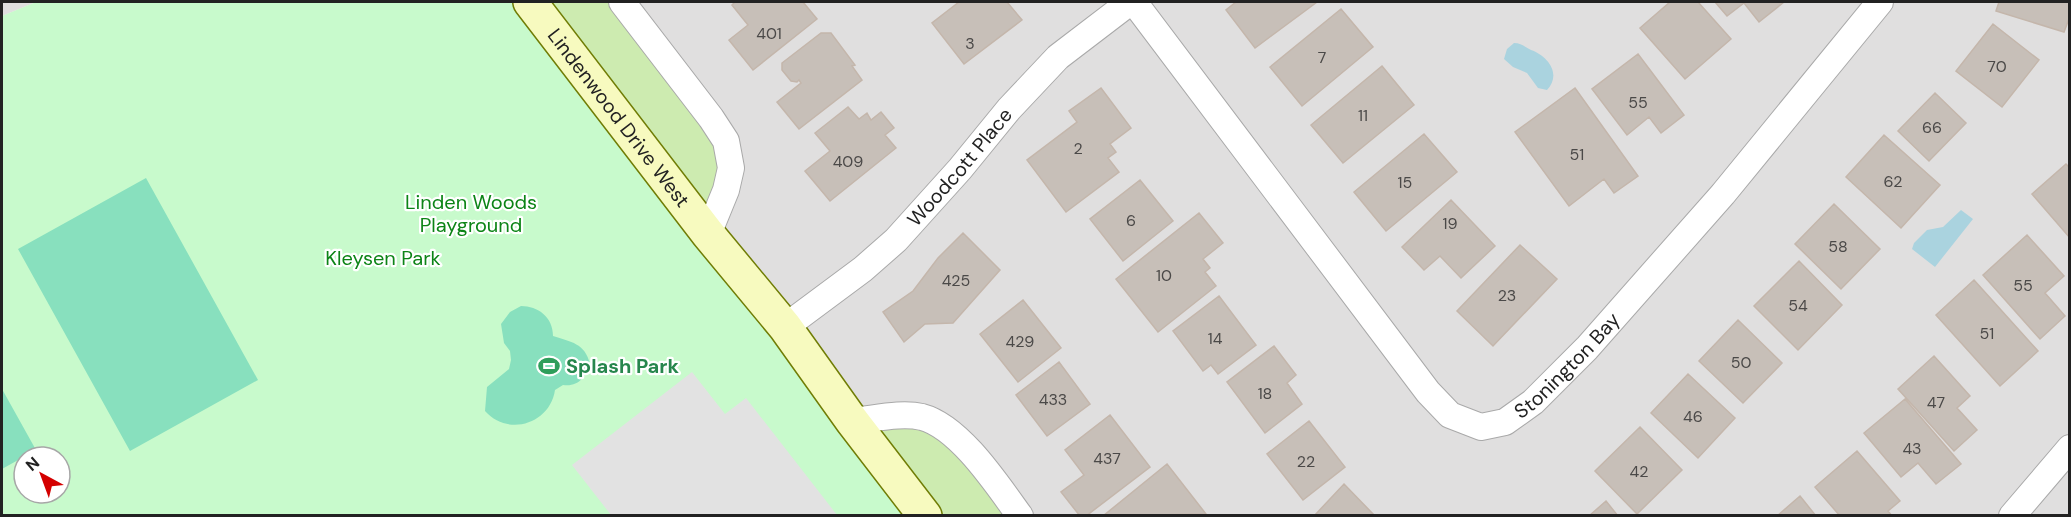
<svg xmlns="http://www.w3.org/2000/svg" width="2071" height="517" viewBox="0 0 2071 517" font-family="'DM Sans',sans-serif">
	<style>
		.residential { fill: #e0dfdf }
		.grass { fill: #cdebb0 }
		.park { fill: #c8facc; fill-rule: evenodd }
		.pitch { fill: #88e0be }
		.parking { fill: #e2e2e2 }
		.water { fill: #aad3df }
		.building { fill: #c7bfb8; stroke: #c4b6ab; stroke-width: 1.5 }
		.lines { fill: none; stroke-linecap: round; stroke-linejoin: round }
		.street-casing { stroke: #a9a9a9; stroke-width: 28 }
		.secondary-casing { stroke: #707d05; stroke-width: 36 }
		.street { stroke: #fff; stroke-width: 26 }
		.secondary { stroke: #f7fabf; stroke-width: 33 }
		.labels { text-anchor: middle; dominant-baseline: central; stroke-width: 4.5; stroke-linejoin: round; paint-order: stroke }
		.number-label { font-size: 16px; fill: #4b4948 }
		.street-label { font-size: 20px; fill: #222; stroke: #fff }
		.park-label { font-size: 20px; fill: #0c8416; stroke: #fff }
		.leisure-label { font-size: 20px; font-weight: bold; fill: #27864d; stroke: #fff; text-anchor: start }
	</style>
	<rect width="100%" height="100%" fill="#f2efe9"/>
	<path class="residential" d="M2,2H36L2,16Z
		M530,2H2069V515H925Z"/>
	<path class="grass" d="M530,2H622L726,141L708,234Z
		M923,417L1020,515H925L852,421Z"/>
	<path class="park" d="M36,2H530L925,516H2V16ZM24,457H60V493H24Z"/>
	<path class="pitch" d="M146,178L258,380L130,451L18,249Z
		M521,306C538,306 553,317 553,336C571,342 585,343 590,364C585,377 579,387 563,385L555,390C550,424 508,437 485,411L487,387L509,369L511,360L510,351L504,343L501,324L510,312Z
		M2,389L36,450L2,469Z"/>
	<path class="parking" d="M692,372L725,414L746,398L837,515H611L572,465Z"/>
	<path class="water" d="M1514,43C1521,43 1525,47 1531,50C1548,56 1562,74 1547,90L1538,88L1527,73L1513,67L1504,59L1507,49Z
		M1961,210L1973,219L1935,267L1912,249L1914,243L1927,230L1943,227Z"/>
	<path class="building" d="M735,2H803L817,19L753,70L729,40L748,25L732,5Z
		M959,2H1007L1022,20L964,64L932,23Z
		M1236,2H1317L1255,48L1226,10Z
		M1670,2H1698L1731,39L1685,79L1640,28Z
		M1715,2H1784L1759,22L1744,3L1727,16Z
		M1999,2H2070V16L2064,32L1996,11Z
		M1341,9L1373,47L1302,106L1270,67Z
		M1993,24L2039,60L2002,107L1956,71Z
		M821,33H831L855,65L852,66L862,80L799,129L777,102L801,83L799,80L797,82L791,81L782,70V63Z
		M1638,54L1684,115L1661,133L1649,117L1627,135L1592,89Z
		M1382,66L1414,105L1343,163L1311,125Z
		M1101,88L1131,128L1110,144L1116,152L1108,158L1119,172L1066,212L1027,160L1077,122L1069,111Z
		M1575,88L1638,176L1614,193L1604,179L1569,206L1515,132Z
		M1935,93L1966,123L1929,161L1898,131Z
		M848,107L859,119L867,113L871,120L881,112L894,128L885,135L896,148L830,201L805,171L830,151L815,133Z
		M1424,134L1457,172L1386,231L1354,192Z
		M1884,135L1940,185L1901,228L1846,177Z
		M2066,164L2070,168V238L2032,194Z
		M1140,180L1173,221L1123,261L1090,219Z
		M1451,200L1495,246L1461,278L1440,256L1424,270L1402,247Z
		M1834,204L1880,249L1841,289L1795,244Z
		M1199,213L1223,243L1203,259L1210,268L1205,272L1216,286L1158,332L1116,279Z
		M963,233L1000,270L953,323L925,324L904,342L883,312L913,291L938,258Z
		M2027,235L2064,276L2045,293L2065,316L2040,339L1983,275Z
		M1520,245L1557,279L1493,346L1457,311Z
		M1799,261L1842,305L1798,350L1754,306Z
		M1974,280L2038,351L2000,386L1936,315Z
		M1219,296L1256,345L1218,374L1211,365L1203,371L1173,331Z
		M1023,300L1061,348L1018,382L980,334Z
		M1738,320L1782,363L1743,403L1699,361Z
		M1274,346L1296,375L1287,383L1302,404L1265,433L1227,382Z
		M1934,356L1970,396L1957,408L1977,430L1954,451L1898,389Z
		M1059,362L1090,404L1047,436L1016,395Z
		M1688,374L1735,418L1698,458L1651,413Z
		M1905,399L1961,464L1936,484L1918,463L1901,477L1864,433Z
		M1110,415L1150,467L1086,516H1080L1061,492L1084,475L1065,450Z
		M1309,421L1345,467L1303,500L1267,454Z
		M1640,427L1682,470L1637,514L1595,471Z
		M1857,451L1900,501L1888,511L1892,516H1840L1815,487Z
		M1167,464L1206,514L1103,516Z
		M1344,484L1375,516H1314Z
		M1800,496L1816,516H1777Z
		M1606,501L1618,516H1589Z"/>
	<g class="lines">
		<defs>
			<g id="street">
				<path d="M622,2L711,118L726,141L731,168L726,190L708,234"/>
				<path id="s1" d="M1134,2L1428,392L1450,415L1481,427L1505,422L1533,402L1587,348L1723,194L1880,2"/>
				<path id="s2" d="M785,327L863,269L896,240L960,169L1009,109L1058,57L1130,2"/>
				<path d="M852,421C874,419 901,412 922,417C960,427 998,486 1020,516"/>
				<path d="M2012,516L2070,448"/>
			</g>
			<g id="secondary">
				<path id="s3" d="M530,2L708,234L785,327L852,421L925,516"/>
			</g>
		</defs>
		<use href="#street" class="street-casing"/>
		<use href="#secondary" class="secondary-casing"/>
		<use href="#street" class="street"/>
		<use href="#secondary" class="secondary"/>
	</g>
	<defs>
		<symbol id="stadium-bare" viewBox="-9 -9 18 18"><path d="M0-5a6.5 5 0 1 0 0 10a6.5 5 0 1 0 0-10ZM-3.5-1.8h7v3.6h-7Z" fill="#2e9e5b" stroke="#fff" stroke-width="2.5" paint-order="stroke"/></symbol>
	</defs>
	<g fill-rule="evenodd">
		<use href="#stadium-bare" x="534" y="351" width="30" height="30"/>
	</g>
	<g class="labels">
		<g class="number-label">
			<text x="769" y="33">401</text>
			<text x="970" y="43">3</text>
			<text x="1322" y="57">7</text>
			<text x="1997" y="66">70</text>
			<text x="1638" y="102">55</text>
			<text x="1363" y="115">11</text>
			<text x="1932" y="127">66</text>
			<text x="1078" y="148">2</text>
			<text x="1577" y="154">51</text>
			<text x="848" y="161">409</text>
			<text x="1893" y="181">62</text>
			<text x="1405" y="182">15</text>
			<text x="1131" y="220">6</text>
			<text x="1450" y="223">19</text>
			<text x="1838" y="246">58</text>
			<text x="1164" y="275">10</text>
			<text x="956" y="280">425</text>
			<text x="2023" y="285">55</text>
			<text x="1507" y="295">23</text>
			<text x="1798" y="305">54</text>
			<text x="1987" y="333">51</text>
			<text x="1215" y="338">14</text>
			<text x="1020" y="341">429</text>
			<text x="1741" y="362">50</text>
			<text x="1265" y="393">18</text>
			<text x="1053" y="399">433</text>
			<text x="1936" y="402">47</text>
			<text x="1693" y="416">46</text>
			<text x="1912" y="448">43</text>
			<text x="1107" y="458">437</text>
			<text x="1306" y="461">22</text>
			<text x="1639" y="471">42</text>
		</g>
		<g class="street-label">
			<text stroke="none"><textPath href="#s3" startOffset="146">Lindenwood Drive West</textPath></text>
			<text stroke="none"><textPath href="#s2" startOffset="238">Woodcott Place</textPath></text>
			<text stroke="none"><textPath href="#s1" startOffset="662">Stonington Bay</textPath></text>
		</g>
		<g class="park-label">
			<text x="471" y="202">Linden Woods<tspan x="471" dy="23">Playground</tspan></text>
			<text x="383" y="258">Kleysen Park</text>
		</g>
		<g class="leisure-label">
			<text x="566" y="366">Splash Park</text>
		</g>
	</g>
	<rect width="2071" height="517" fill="none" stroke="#222222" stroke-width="6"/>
	<g transform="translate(42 475) rotate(319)"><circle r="28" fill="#ffffff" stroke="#a7a7a7" stroke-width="1.5"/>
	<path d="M0-4.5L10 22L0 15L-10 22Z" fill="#d40000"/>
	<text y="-9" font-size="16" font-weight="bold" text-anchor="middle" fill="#222222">N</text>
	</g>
</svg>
